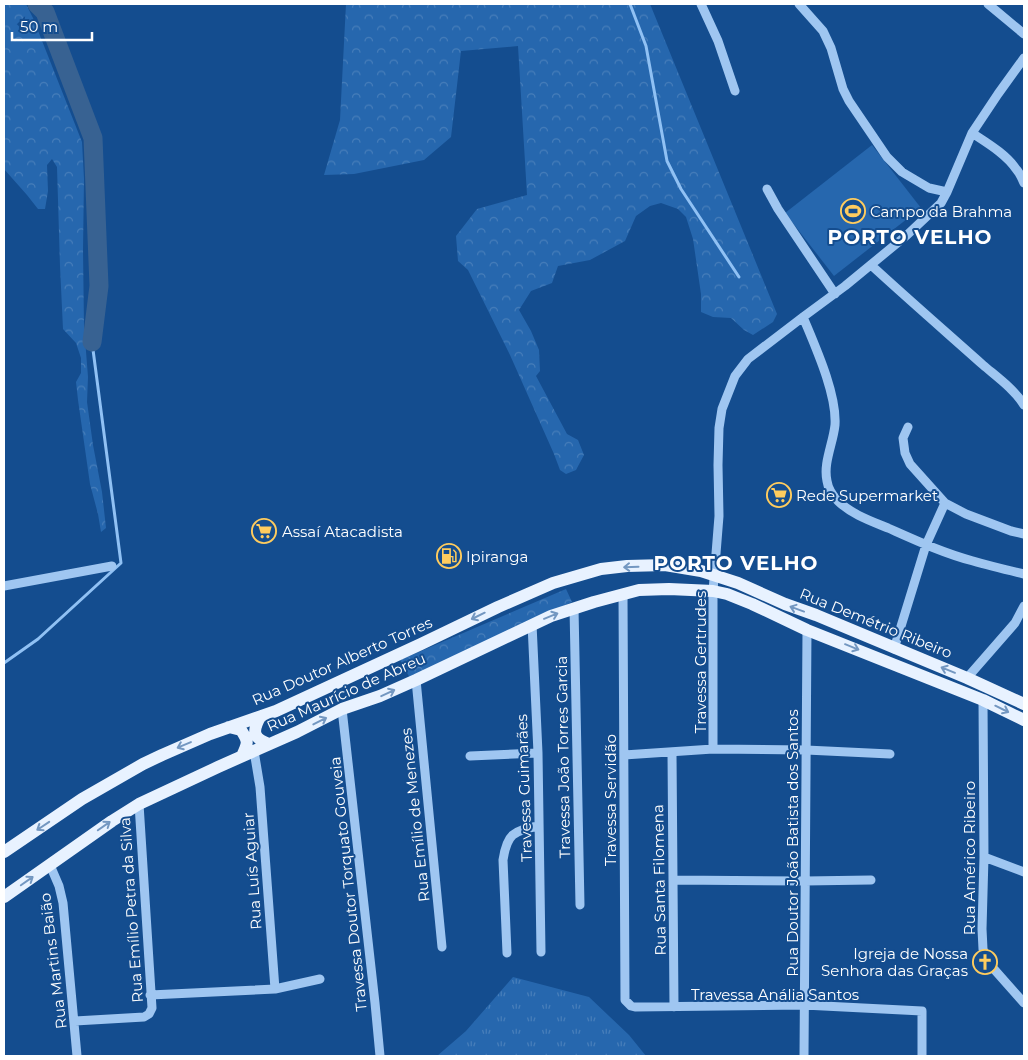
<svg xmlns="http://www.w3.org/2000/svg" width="1028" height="1060" viewBox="0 0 1028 1060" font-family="Montserrat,sans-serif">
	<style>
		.grass { fill: url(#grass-tufts) }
		.forest { fill: url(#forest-crowns) }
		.pitch { fill: #2667ae }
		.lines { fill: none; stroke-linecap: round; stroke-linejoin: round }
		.stream { stroke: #90c1f4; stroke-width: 3 }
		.river { stroke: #386292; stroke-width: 19 }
		.minor { stroke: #9fc6f1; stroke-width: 9 }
		.major { stroke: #e8f2ff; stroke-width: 12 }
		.oneway { stroke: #7397c1 }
		.labels { text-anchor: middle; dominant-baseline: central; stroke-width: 4; stroke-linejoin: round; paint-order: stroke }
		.poi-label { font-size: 15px; fill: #fff; stroke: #144d8f; text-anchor: start }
		.street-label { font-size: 15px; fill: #fff; stroke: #144d8f }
		.district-label { font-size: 20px; font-weight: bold; letter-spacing: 1px; fill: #fff; stroke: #144d8f }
	</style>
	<defs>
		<pattern id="grass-tufts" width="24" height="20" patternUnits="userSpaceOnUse" patternTransform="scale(1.25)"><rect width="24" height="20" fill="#2667ae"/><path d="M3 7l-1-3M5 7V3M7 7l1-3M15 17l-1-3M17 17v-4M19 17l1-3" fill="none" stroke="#477eba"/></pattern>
		<pattern id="forest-crowns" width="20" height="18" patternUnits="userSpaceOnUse" patternTransform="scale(1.25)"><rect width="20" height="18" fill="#2667ae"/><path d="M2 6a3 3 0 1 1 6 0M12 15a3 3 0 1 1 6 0" fill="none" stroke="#477eba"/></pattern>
	</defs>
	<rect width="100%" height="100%" fill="#144d8f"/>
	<path class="grass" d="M513,977L589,997L629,1035L646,1056H437L466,1031Z"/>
	<path class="forest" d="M4,4H26L33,18L82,142L84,179L83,250L84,326L88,377L87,402L93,445L102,492L106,528L101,532L98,514L90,484L78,400L76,382L81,373V358L76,343L63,329L60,266L57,167L52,159L47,165L48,191L45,209H38L27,195L4,169Z
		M346,4H650L777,314L773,322L753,335L744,330L731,318L713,317L701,312V294L693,239L686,217L678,209L661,203L650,206L636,216L625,241L590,260L558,266L552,283L531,291L519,310L531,331L539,350L540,371L536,376L567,434L578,440L584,455L576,470L566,474L560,470L554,454L510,355L468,270L458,261L456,236L477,209L527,195L518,46L461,51L451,137L424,160L354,174L324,175L340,120Z
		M566,589L572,602L410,678L400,660Z"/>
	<path class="pitch" d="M872,145L921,208L834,276L785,213Z"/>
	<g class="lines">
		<path class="stream" d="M630,4L646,46L667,161L681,189L739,277
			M4,663L38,639L121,563L92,342"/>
		<path class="river" d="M37,4L45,12L93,138L99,286L92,342"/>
		<path class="minor" d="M701,4L718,41L735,91
			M799,4L823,31L831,48L843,89L849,101L887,157L902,172L907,175L929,188L947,192
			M988,4L1024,34
			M972,133C987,143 1006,154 1016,169C1020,173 1022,179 1024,183
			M767,189L778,209L835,294
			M871,265C908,299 946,332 983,365C997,377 1014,389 1024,405
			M803,317C815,346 837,394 835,425C833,444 823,463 827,481C828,488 833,496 838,501C851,514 871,521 888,528C915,540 943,553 973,561C990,566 1007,570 1024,574
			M908,427L903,438L905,453L910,464L945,503L966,514L1011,531L1024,534
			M4,586L112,566
			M623,594L625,1000L631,1006L635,1007L804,1005L922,1011V1056
			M574,608L580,905
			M532,624L538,753L541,952
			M894,649L926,545L945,503
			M967,678L1015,623L1024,606
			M416,680L442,947
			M983,700L984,857L982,929L983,949L986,957L993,968L1024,1003
			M342,709L375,1003L380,1056
			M713,749V591L719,516L718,465L719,428L722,409L735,376L748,359L803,317L845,286L907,235L941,203L947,192L972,133L998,94L1024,58
			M254,751L260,787L275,989
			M672,753L674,1007
			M624,755L713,749L806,750L890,754
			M470,756L538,753
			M984,857L1024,872
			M50,865L59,886L63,903L77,1056
			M673,880L805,881L871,880
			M507,953L503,860C507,834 513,831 538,826
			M150,995L275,989L320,979
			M75,1021L144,1017L149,1014L152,1008L139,804
			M804,1056L807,630"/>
		<path class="major" d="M260,717C252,732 253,738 269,744
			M229,727L241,730C249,742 248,743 242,756
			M4,852L82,799L143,764L162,755L210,734L276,711L421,644L498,607L553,583L601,569L627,566L665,565L701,571L738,583L785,604L816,615L967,678L1024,704
			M4,897L112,821L139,804L218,767L297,732L342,709L380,696L416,680L551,616L594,602L639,590L669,589L713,591L727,594L752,604L807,630L983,700L1024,720"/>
	</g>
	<defs><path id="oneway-shaft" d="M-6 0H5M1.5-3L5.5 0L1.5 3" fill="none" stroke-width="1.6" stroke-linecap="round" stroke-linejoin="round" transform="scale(1.25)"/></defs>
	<g class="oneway">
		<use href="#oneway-shaft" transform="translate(631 567) rotate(178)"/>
		<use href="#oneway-shaft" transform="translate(797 609) rotate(-160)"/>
		<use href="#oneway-shaft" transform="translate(478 616) rotate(154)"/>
		<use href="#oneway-shaft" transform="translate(551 616) rotate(-22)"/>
		<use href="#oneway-shaft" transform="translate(852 647) rotate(22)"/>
		<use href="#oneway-shaft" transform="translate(948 670) rotate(-158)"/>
		<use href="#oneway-shaft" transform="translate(388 693) rotate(-25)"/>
		<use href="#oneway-shaft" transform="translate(1002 709) rotate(26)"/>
		<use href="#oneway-shaft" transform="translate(320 721) rotate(-27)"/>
		<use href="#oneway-shaft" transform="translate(184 745) rotate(157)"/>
		<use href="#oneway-shaft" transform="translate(43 826) rotate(146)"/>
		<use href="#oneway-shaft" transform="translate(104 826) rotate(-35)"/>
		<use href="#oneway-shaft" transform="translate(27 881) rotate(-35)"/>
	</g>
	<defs>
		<symbol id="stadium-ring" viewBox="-11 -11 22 22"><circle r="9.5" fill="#144d8f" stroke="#ffcc5e" stroke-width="1.5"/><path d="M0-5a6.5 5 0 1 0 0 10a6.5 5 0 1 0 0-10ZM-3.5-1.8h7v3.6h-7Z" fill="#ffcc5e"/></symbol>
		<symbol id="supermarket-ring" viewBox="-11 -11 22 22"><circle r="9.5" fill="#144d8f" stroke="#ffcc5e" stroke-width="1.5"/><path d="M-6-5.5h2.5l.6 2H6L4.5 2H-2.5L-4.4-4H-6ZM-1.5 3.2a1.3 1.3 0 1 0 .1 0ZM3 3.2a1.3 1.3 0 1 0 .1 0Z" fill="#ffcc5e"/></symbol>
		<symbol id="fuel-ring" viewBox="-11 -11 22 22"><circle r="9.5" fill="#144d8f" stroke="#ffcc5e" stroke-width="1.5"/><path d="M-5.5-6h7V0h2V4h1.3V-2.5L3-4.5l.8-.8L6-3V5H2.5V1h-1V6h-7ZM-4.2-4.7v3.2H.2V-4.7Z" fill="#ffcc5e"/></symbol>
		<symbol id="church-ring" viewBox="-11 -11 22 22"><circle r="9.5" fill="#144d8f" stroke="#ffcc5e" stroke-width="1.5"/><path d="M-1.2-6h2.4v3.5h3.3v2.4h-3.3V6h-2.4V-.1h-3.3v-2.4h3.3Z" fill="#ffcc5e"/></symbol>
	</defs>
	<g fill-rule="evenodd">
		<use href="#stadium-ring" x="839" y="197" width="28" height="28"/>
		<use href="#supermarket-ring" x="765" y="481" width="28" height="28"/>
		<use href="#supermarket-ring" x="250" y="517" width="28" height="28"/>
		<use href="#fuel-ring" x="435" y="542" width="28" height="28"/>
		<use href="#church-ring" x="971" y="948" width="28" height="28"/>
	</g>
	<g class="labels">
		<g class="poi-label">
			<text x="870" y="211">Campo da Brahma</text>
			<text x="796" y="495">Rede Supermarket</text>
			<text x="282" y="531">Assaí Atacadista</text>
			<text x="466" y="556">Ipiranga</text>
			<text x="968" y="953" text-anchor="end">Igreja de Nossa<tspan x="968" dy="17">Senhora das Graças</tspan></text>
		</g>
		<g class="street-label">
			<text transform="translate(876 623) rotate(22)">Rua Demétrio Ribeiro</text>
			<text transform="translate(342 661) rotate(-24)">Rua Doutor Alberto Torres</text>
			<text transform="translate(700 662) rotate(-90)">Travessa Gertrudes</text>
			<text transform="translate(346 692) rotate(-24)">Rua Maurício de Abreu</text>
			<text transform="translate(563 757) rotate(-91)">Travessa João Torres Garcia</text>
			<text transform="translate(524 788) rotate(-92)">Travessa Guimarães</text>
			<text transform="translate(610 800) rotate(-90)">Travessa Servidão</text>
			<text transform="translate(415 815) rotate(-96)">Rua Emílio de Menezes</text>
			<text transform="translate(792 843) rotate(-90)">Rua Doutor João Batista dos Santos</text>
			<text transform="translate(969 858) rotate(-90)">Rua Américo Ribeiro</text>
			<text transform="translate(252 871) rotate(-94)">Rua Luís Aguiar</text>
			<text transform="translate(659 880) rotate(-91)">Rua Santa Filomena</text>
			<text transform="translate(348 884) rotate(-96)">Travessa Doutor Torquato Gouveia</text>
			<text transform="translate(131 910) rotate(-94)">Rua Emílio Petra da Silva</text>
			<text transform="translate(53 961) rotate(-97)">Rua Martins Baião</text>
			<text x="775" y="994">Travessa Anália Santos</text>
		</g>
		<g class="district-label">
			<text x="910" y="237">PORTO VELHO</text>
			<text x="736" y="563">PORTO VELHO</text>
		</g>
	</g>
	<rect width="1028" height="1060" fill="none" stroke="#ffffff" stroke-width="10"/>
	<path d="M12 32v8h80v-8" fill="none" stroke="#ffffff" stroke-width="2.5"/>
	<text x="20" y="32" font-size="15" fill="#ffffff" stroke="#144d8f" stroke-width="4" paint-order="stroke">50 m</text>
</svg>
